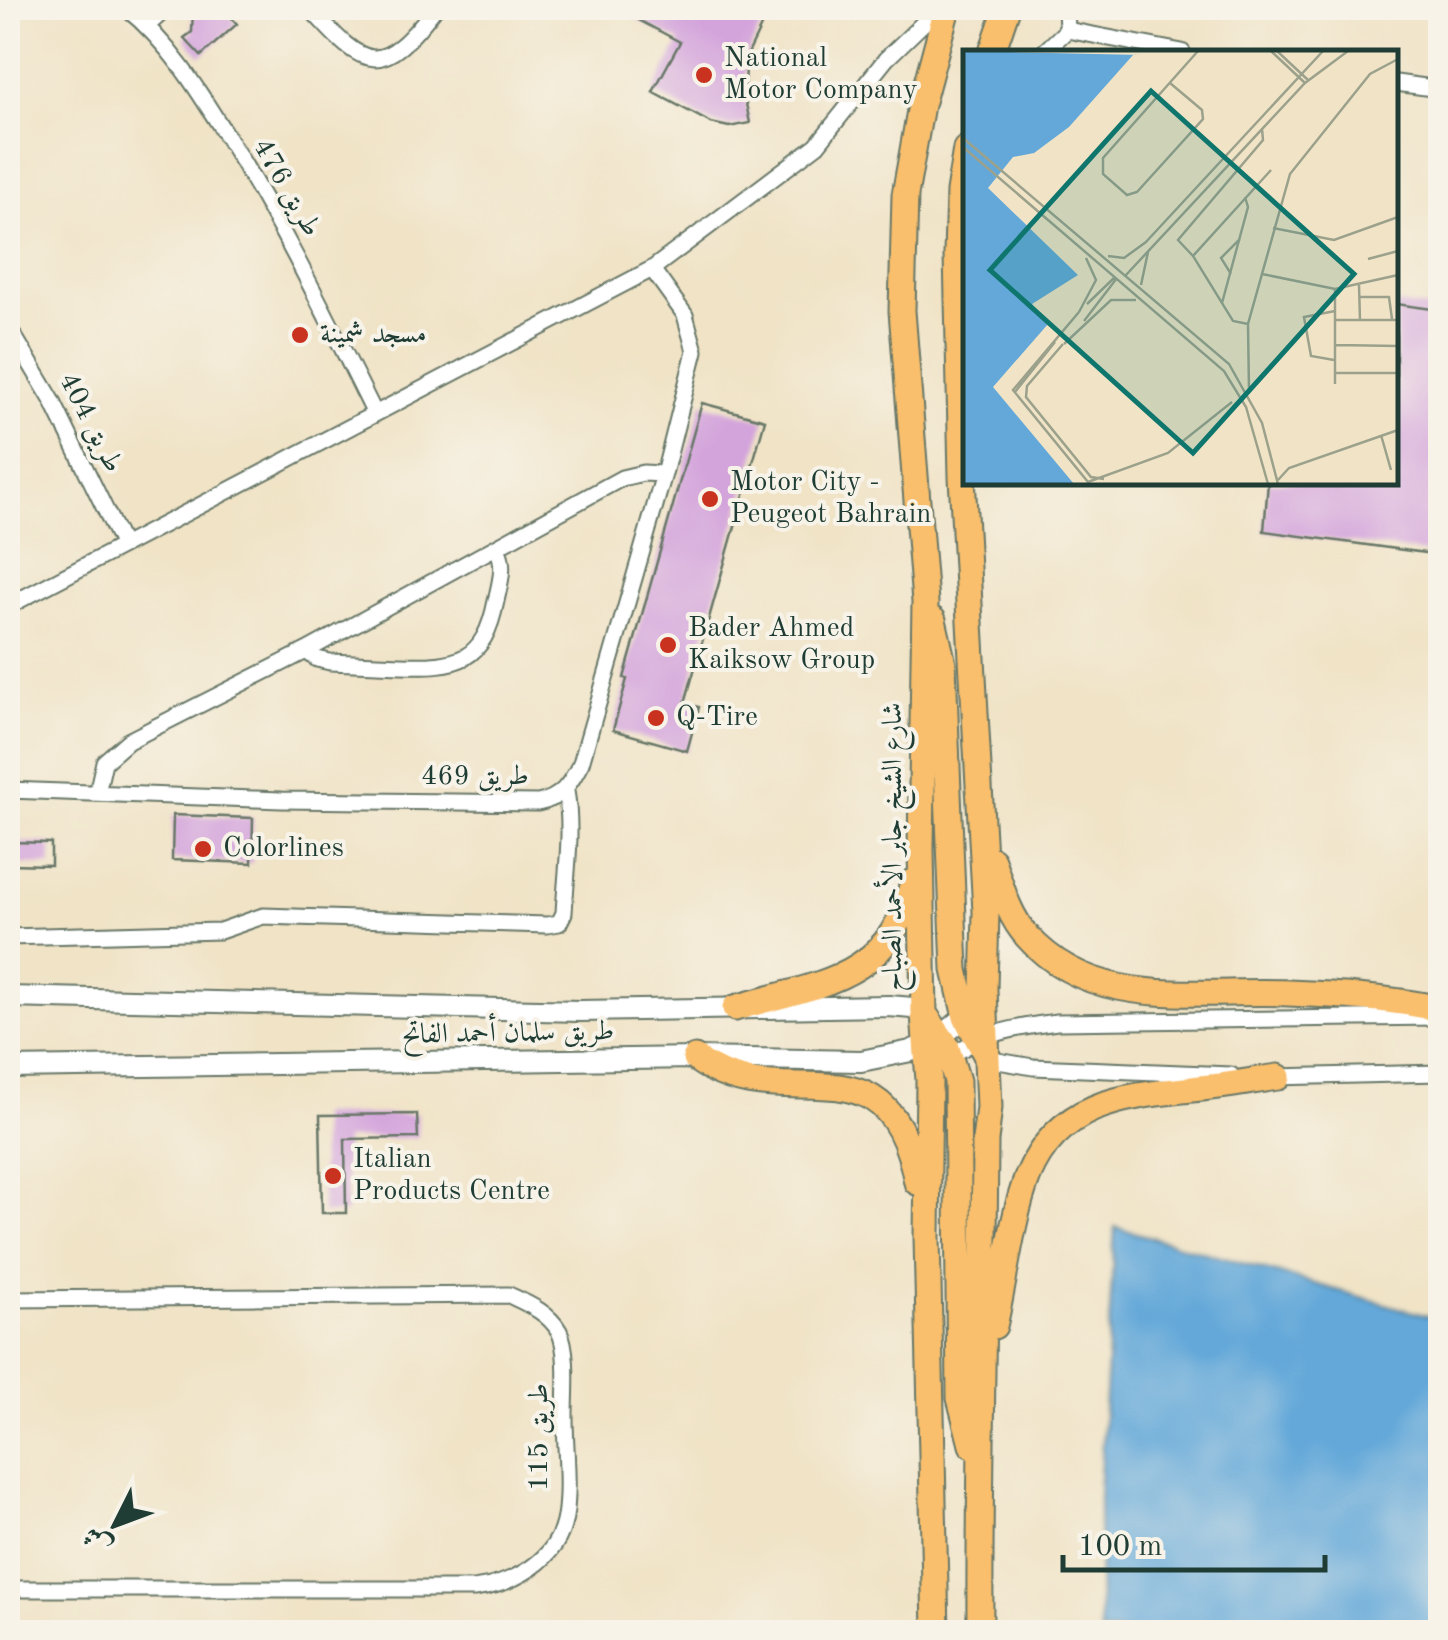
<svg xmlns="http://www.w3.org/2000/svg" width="1448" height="1640" viewBox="0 0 1448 1640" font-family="'Old Standard TT',Amiri,serif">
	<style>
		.water { fill: #63a8d9; stroke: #417286; stroke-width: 2.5 }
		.building { fill: #d3a3db }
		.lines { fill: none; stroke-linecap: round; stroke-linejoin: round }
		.minor-casing { stroke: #687767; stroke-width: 19 }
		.tertiary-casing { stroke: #687767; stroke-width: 24 }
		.primary-casing { stroke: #687767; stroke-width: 29 }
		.minor { stroke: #fff; stroke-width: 15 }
		.tertiary { stroke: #fff; stroke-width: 20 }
		.primary { stroke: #f9bf6d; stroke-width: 25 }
		.poi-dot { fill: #c8321e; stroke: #f7f3e8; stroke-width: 4 }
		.labels { text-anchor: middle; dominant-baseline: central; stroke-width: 8; stroke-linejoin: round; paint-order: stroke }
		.poi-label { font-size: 28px; fill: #1f3d34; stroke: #f7f3e8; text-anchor: start }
		.street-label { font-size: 28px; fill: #1f3d34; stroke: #f7f3e8 }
		.inset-road { fill: none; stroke: #9ca18c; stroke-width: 2.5 }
		.view { fill: #0f766e; fill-opacity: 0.15; stroke: #0f766e; stroke-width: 5 }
		.inset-edge { fill: none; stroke: #1f3d34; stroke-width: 5 }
	</style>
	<rect width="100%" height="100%" fill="#f7f3e8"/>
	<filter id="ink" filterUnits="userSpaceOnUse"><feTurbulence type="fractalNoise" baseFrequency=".01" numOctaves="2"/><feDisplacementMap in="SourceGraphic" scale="20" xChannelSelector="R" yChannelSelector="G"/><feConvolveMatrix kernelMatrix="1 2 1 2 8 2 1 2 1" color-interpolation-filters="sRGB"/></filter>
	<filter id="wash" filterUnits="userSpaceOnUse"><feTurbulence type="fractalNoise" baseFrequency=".0048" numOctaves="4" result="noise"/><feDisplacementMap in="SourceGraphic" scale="40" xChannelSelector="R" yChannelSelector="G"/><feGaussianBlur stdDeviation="2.25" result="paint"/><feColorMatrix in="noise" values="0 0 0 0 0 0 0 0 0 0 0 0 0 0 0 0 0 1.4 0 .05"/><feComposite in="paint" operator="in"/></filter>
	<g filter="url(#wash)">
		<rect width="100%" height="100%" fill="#f0e3c6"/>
		<path class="water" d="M1115,1227L1434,1318L1440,1277V1632H1100L1099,1496Z"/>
		<g id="blocks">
			<path class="building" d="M197,8H223L237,24L201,56L184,38L192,32L193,11Z
				M616,8H770L746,58L745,99L750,123L729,127L711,123L653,92L680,42Z
				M1396,304L1440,310V555L1264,531L1268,482H1396Z
				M702,403L765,420L685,703L699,707L687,751L613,730L627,679L624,678Z
				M173,815L253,818L252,863L172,860Z
				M8,842L51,843V865L8,864Z
				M417,1114L418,1138L345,1139L346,1213H322L320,1115Z"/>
		</g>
	</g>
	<g filter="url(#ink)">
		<use href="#blocks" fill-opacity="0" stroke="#687767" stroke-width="2.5"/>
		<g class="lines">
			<defs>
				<path id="minor" d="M126,8C170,43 200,93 229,140C284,228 328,320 374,412
					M310,8C366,71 381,78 435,8
					M148,25L167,8
					M1067,30L1182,52
					M1044,52L1067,30L1066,8
					M1396,83L1440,89
					M8,326L52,400L123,546
					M8,606L652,269L817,145L886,59L939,8
					M306,651L317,659L330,662C353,663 377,664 401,665C458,667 484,662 496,601C500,582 506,565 497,548
					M8,790L281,800L538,803C562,798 570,784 581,763L664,474L695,351L685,315L652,269
					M97,793L104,762L128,741L306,651L622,478L643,473L664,474
					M8,937L220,931L263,916L547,925L559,923L564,913C566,873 573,831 566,791
					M987,1055L998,1061L1033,1067L1231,1075
					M948,1059C978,1033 1019,1027 1057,1022L1437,1017
					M1274,1077L1440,1073
					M8,1299L509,1295C528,1304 548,1312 559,1331C569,1350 565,1394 565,1416C565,1448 570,1485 565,1517C558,1561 513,1584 474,1589H8"/>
				<path id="tertiary" d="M8,997L580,1011L889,1006L913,1008L924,1014
					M8,1068L695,1058L861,1061L911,1051L942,1036L973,1010"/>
				<path id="primary" d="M992,52L1007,8
					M966,149L959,192L957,254L962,477L986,912L984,990L989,1107L985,1141C984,1305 979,1469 980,1632
					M933,620L943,664L955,970L966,1017L985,1053
					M992,860C1001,886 1008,915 1027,936C1094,1012 1198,989 1288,993C1338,995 1391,998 1440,1009
					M735,1008C818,984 891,980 913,882
					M925,1015L946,1045L957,1081L960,1398L972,1445
					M695,1058C782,1124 888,1025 917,1182
					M994,1326C1004,1283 1012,1215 1028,1176C1062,1095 1136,1096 1210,1087C1233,1085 1256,1080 1278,1077
					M936,1632L927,1237L929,1081L924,1014L921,848L925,602L902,311L905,195L921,105L947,8"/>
			</defs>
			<use href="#minor" class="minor-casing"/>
			<use href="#tertiary" class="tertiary-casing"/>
			<use href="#primary" class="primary-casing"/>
			<use href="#minor" class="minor"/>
			<use href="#tertiary" class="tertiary"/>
			<use href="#primary" class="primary"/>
		</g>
	</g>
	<g class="poi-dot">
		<circle cx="704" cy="75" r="10"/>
		<circle cx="300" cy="335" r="10"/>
		<circle cx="710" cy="499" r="10"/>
		<circle cx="668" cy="645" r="10"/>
		<circle cx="656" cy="718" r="10"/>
		<circle cx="203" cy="849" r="10"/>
		<circle cx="333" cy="1176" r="10"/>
	</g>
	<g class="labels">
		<g class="poi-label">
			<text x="724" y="59">National<tspan x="724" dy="32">Motor Company</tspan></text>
			<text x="320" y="335">مسجد شمينة</text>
			<text x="730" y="483">Motor City -<tspan x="730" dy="32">Peugeot Bahrain</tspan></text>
			<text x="688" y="629">Bader Ahmed<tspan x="688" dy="32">Kaiksow Group</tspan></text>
			<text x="676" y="718">Q-Tire</text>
			<text x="223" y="849">Colorlines</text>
			<text x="353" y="1160">Italian<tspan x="353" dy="32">Products Centre</tspan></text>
		</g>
		<g class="street-label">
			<text transform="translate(286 188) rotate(60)">طريق 476</text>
			<text transform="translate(90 423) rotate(63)">طريق 404</text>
			<text x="475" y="777">طريق 469</text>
			<text transform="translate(894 847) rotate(-90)">شارع الشيخ جابر الأحمد الصباح</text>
			<text transform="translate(508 1034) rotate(-1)">طريق سلمان أحمد الفاتح</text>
			<text transform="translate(540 1437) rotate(-90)">طريق 115</text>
		</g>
	</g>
	<g transform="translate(963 50)">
		<rect width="435" height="435" fill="#f0e3c6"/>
		<path d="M0,1L178,5H170L106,77L71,103L50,107L25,138L115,225L69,254L85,274L30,337L111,434H0Z" fill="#63a8d9"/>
		<path class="inset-road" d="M308,1L342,33M314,1L345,30M207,33L239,60L240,69L174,142L164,145L140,124V108L235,1M0,88L266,314L299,373L315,434M0,97L261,321L283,357L305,434M310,178L371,190L435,167M182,193L360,1M145,206L161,208L183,192M230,206L215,190L300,90L299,79M405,209L435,201M268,224L258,208L277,189M299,224L372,239L435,225M163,225L342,33L385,1M178,235L185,202M396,235L397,270M396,247H426L429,269M259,253L285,157L282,147M124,254L151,228M116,262L50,340L125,432L205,403L269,352M116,262L133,230L123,208M373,270H435M121,271L154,228M285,274L270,271L230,206L308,120M100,294L64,336L63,347L128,427L141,429M101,294L148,250H173M373,295L435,296M371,310L348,306L341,267L372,261M371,323H435M372,334V239M286,341L285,274L327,124L407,24L435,9M52,342L92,292M418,385L428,420M315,430L326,418L435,380"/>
		<path class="view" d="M188,41L391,224L230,403L27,220Z"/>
		<rect width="435" height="435" class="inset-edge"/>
	</g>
	<rect width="1448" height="1640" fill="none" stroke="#f7f3e8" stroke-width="40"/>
	<g transform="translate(115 1525) rotate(228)" stroke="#f7f3e8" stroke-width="8" paint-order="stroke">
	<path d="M0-8L18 38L0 25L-18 38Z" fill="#1f3d34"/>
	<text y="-15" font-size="28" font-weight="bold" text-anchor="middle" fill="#1f3d34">ش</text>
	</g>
	<path d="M1063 1555v15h262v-15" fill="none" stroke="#1f3d34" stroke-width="5"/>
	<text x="1078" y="1555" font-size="30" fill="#1f3d34" stroke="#f7f3e8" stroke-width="8" paint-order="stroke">100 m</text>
</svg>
